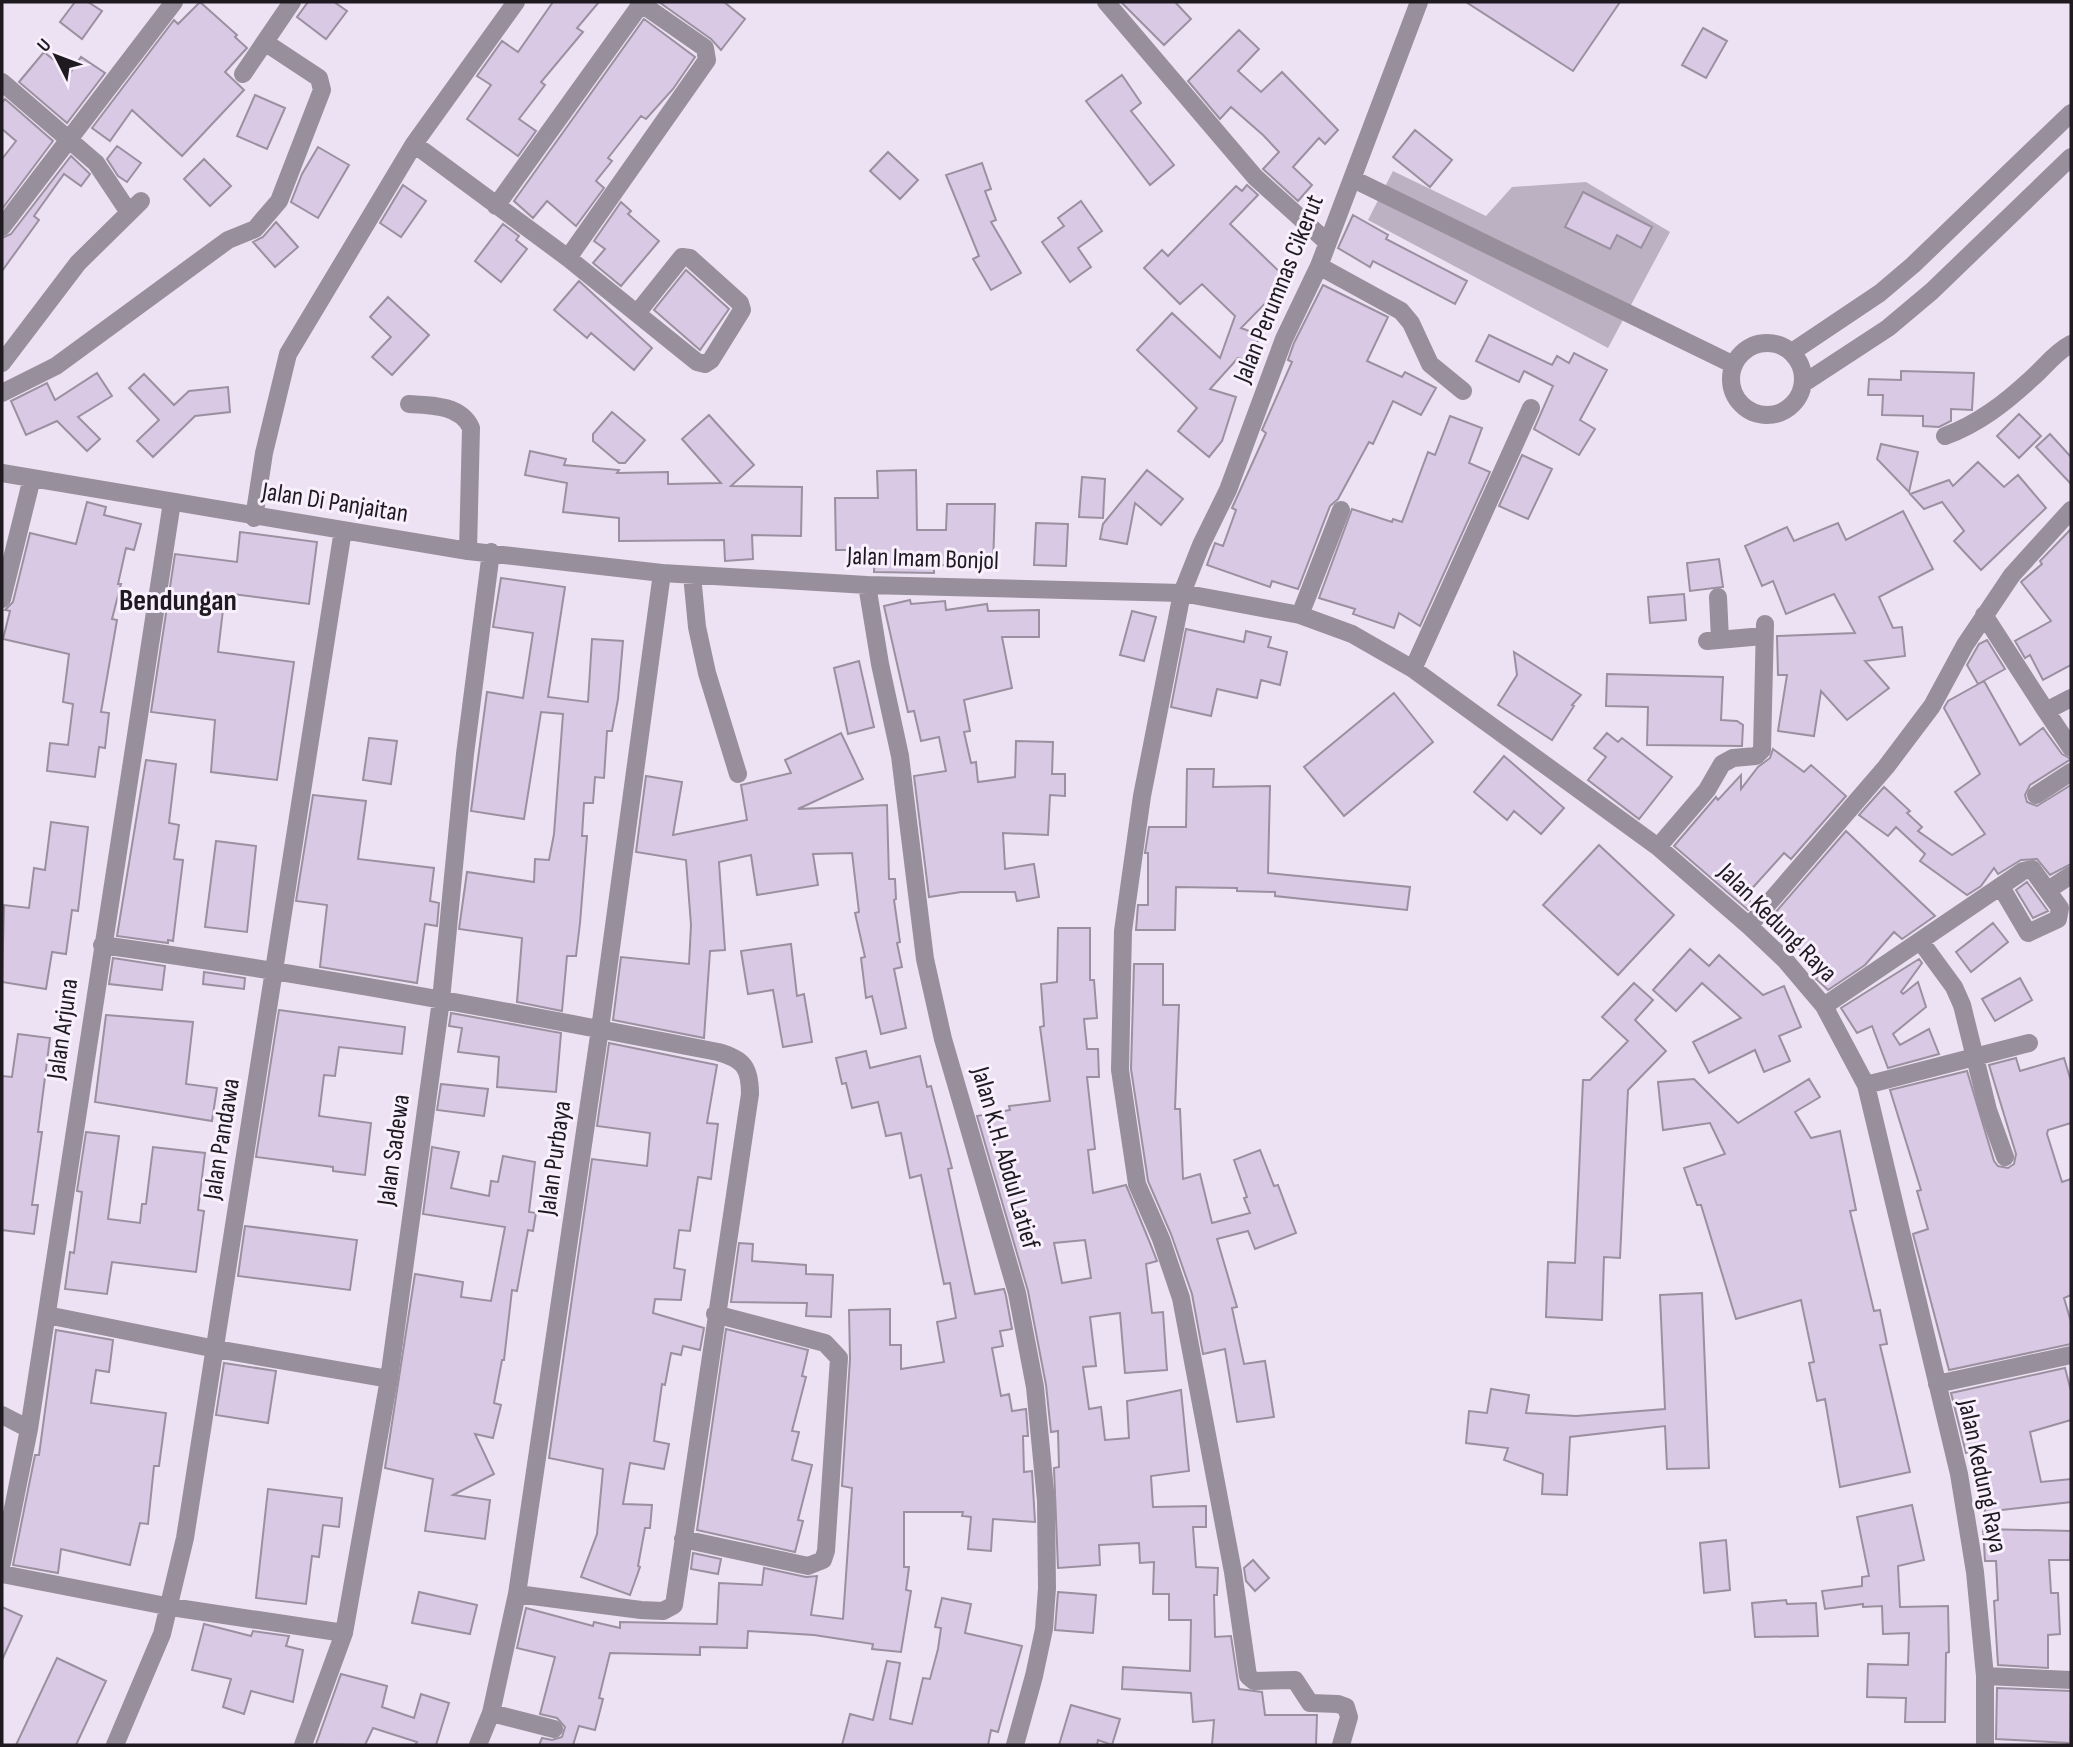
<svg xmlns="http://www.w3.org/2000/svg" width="2073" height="1747" viewBox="0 0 2073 1747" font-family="'Sofia Sans Condensed',sans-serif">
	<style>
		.green { fill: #bcb0c3 }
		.building { fill: #dac9e4; stroke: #9a90a0; stroke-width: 2; fill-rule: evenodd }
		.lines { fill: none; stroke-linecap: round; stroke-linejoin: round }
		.minor { stroke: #978f9b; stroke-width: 18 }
		.labels { text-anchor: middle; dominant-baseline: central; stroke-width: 6; stroke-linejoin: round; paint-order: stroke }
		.street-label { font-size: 26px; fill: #1e1a20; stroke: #f9f0fe }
		.quarter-label { font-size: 30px; font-weight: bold; fill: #1e1a20; stroke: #f9f0fe }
	</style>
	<rect width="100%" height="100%" fill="#ede2f3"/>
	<path class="green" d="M1393,171L1486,216L1512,187L1586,182L1670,232L1608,348L1368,220Z"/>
	<path class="building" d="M75,2H88L102,11L82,39L60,22Z
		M200,2L237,35L235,37L247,48L225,72L244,90L182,156L132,110L110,141L92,128L174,20L178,24Z
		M308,2H334L347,11L326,39L297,17Z
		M553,2H599L577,28L583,32L541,82L545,85L519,119L536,131L518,156L467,119L491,85L477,76L502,41L518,52Z
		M659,2H724L745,19L721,50L711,39Z
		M1121,2H1175L1191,19L1164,45Z
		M1466,2H1620L1573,71Z
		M644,19L695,57L673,89L646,119L641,116L608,158L612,161L596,181L604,188L576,226L547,201L533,218L514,201Z
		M1703,28L1727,41L1706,78L1682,65Z
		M1239,30L1259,49L1238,71L1261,92L1282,72L1338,130L1325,144L1319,138L1293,167L1312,185L1298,201L1263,169L1279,152L1263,135L1231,107L1220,119L1188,81Z
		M44,52L70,73L81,57L105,73L67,123L19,82Z
		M1122,75L1141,103L1131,111L1174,165L1150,185L1086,101Z
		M255,95L285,108L267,149L237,136Z
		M5,99L53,141L2,209V159L16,141L2,129V103Z
		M1415,130L1452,160L1430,187L1393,157Z
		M117,146L141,163L127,182L118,176L107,159Z
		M318,147L349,165L318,218L291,202L302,174Z
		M888,152L918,180L900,199L870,171Z
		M71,156L90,174L81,186L64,174L34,216L39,220L2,271V238L11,234Z
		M204,159L231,186L210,206L184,179Z
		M982,163L991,189L985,191L996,220L991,222L1021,273L991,290L973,259L979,256L946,175Z
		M403,185L426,201L401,237L380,223Z
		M1247,185L1258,195L1230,224L1288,280L1241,328L1260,335L1250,362L1238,358L1210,389L1236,397L1222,441L1209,457L1178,431L1197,408L1137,350L1172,313L1220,358L1235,316L1202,284L1180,304L1144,268L1162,250L1168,256L1236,186L1242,191Z
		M1583,192L1652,227L1641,248L1617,235L1610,249L1565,227Z
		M1081,201L1102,231L1078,248L1091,267L1070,282L1042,242L1064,226L1058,218Z
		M621,202L631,211L628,214L659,241L621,286L593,263L605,249L594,241Z
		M1353,215L1388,235L1386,239L1467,281L1455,304L1373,261L1370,267L1338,248Z
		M276,222L298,247L275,267L253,242L263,237Z
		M503,224L519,236L516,240L527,249L501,282L475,261Z
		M686,270L729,309L700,350L654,310Z
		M579,281L652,348L634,370L591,333L587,338L554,310Z
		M1323,285L1388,317L1367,361L1402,377L1405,372L1436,388L1421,415L1393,401L1373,444L1369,442L1338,499L1330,506L1298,589L1272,581L1270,587L1207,565L1215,543L1223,546L1236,510L1232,508L1266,433L1262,430L1292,362L1288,360L1294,343Z
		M388,297L429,335L392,375L372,357L391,337L370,317Z
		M1489,335L1552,365L1557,356L1569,363L1574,353L1607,370L1580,420L1595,429L1579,455L1534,429L1553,386L1524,371L1519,382L1476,361Z
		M1901,371L1974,373L1972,410L1951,409V421L1939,427L1923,426V416L1882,415L1883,395H1868L1869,379L1901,380Z
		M97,373L112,396L78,417L100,439L87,451L57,421L26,435L11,401L47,383L55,400Z
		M144,374L174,405L189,391L228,387L230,412L195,416L153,457L137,441L159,420L129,388Z
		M612,412L645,440L625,463H619L593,441V434Z
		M2019,414L2041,436L2019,458L1997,436Z
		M709,415L754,465L731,486L802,487L801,536L752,535L753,559L725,561L724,540L619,541V518L563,512L567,483L525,475L530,451L566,459L564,465L619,470L617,473L668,472V484L721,483L682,439Z
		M1450,416L1482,428L1469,463L1490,472L1420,626L1399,613L1394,628L1353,614L1355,609L1319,598L1352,509L1392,522L1393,519L1402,522L1428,452L1435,455Z
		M2050,434L2071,457V484L2036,447Z
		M1881,444L1918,452L1909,492L1877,459Z
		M1522,455L1552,469L1528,519L1499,506Z
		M1978,462L2004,487L2018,475L2046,508L1981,570L1954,541L1964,531L1942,502L1924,509L1910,494L1949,480L1953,486Z
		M916,470L917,530H946L947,504H995L993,566L934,565V573L874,572L875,550H836L835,498H878L877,471Z
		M1147,470L1183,499L1161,525L1135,503L1127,544L1100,539L1103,524Z
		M1082,477L1105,479L1103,518L1079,517Z
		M87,502L106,507L104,515L141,524L134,550L126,548L118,584H121L112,619L117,620L101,712L109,713L105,748L99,747L95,777L47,771L50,743L68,745L73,704L63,702L69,654L3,639L10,611L5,610L13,602L30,533L76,544Z
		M1903,511L1933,569L1879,597L1893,628L1902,627L1905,656L1865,661L1889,688L1847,720L1821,691L1814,736L1778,731L1787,675H1778L1777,636L1855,633L1834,594L1786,614L1773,581L1762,586L1745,546L1787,527L1794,541L1838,523L1846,540Z
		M1036,523L1068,524L1066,566L1034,565Z
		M2071,529V665L2043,680L2030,655L2025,658L2015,641L2051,621L2021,582L2042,564L2040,561Z
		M240,532L317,542L309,604L225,593L218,652L294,662L277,780L211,772L215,720L151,712L175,554L237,562Z
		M1719,559L1723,587L1690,591L1687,563Z
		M501,578L565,587L548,697L588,702L592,639L623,641L618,699L612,731H607L604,778L595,777L593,803H584L582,836H587L580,923L576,956H567L562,1011L517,1002L522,938L459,929L467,872L534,882L535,859L549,860L554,834L563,714L541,712L524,819L471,811L487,692L523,698L533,633L493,627Z
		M1684,594L1686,620L1650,623L1648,597Z
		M910,600L911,604L945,601L946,610L987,604L988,611L1039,610V637H1002L1012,688L964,700L970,731L964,732L971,763L976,762L978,782L1015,777L1016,741L1053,742L1052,774H1065V796L1050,795L1048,835L1003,833L1005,869L1034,864L1039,897L1017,901L1015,892H961L929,897L914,776L946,771L939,737L921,741L914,711L908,712L884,606Z
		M1132,611L1156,617L1144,661L1120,655Z
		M1186,629L1244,642L1246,631L1271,637L1268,647L1287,652L1280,685L1261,680L1257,698L1217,689L1211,716L1171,707Z
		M1987,640L2005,669L1978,684L1967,665L1979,644Z
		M1514,652L1581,695L1572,705L1574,706L1552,740L1498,705L1517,675Z
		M859,661L874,727L848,734L834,668Z
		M1607,674L1723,677L1721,720L1737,721L1743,725L1742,746L1647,745L1648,707L1606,706Z
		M1984,681L2020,745L2043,728L2062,754L2071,759L2030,785L2025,795L2027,802L2037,806L2071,785V864L2050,875L2037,859L2021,860L1998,874L1994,868L1981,886L1967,895L1920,861L1925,854L1896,827L1888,836L1859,815L1884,787L1910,811L1907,813L1922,827L1918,831L1952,855L1985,834L1955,792L1980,774L1944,708L1948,701Z
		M1394,693L1433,742L1344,816L1304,767Z
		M841,733L863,779L798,809L887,805L889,879H895L896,899L894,900L900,942L897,943L902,967L894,969L906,1028L881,1034L872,996L866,998L861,958L865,957L855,913L859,912L852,853L813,854L818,885L757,895L751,855L719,862L725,950L710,951L704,1038L613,1020L621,957L689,964L691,925L686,860L636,852L646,776L682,782L673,835L747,820L741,785L791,773L785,760Z
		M1607,733L1618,742L1622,738L1672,777L1639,819L1588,780L1606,757L1594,748Z
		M369,738L397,741L391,784L363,780Z
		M1773,749L1804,772L1811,765L1846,796L1791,859L1784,853L1747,894L1752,906L1748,910L1674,846L1716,797L1718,800L1741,775V789L1758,767L1770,758Z
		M1504,756L1564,808L1541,834L1514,811L1507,820L1474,792Z
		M146,760L176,764L169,823L179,825L174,859L183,860L173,941L168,940V943L117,936Z
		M1187,769H1214L1213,787L1270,786L1268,873L1410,887L1407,910L1275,896V892L1237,891V888L1176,887L1175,930H1136L1138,905H1148V853H1145L1149,827H1186Z
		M313,795L366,801L358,859L434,868L430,901L439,903L437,926L425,924L417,983L320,967L327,905L296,901Z
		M51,822L88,827L78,911L72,910L66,954L52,952L46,989L2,982L4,905L29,908L34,868L45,870Z
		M1846,831L1935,916L1902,939L1894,932L1865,965L1828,990L1816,979L1820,974L1798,954L1801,951L1768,921Z
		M216,841L256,846L247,932L205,927Z
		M1599,845L1674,915L1618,975L1543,905Z
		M2027,882L2048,911L2033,918L2016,890Z
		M1993,923L2008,942L1971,972L1956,952Z
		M1058,928H1090V980H1094L1097,1018L1084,1019L1087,1049H1098L1099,1077H1087L1095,1149L1088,1150L1093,1193L1126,1185L1150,1243L1157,1261L1146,1264L1152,1313L1163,1312L1167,1370L1125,1373L1120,1313L1090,1317L1096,1366L1083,1367L1089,1409L1101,1407L1105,1440L1129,1438L1127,1401L1181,1390L1189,1471L1151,1476L1153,1507L1206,1506V1527H1193L1196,1567L1218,1568L1217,1595H1214L1215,1637L1231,1636L1239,1689L1262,1692L1265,1715H1317L1316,1745H1212L1214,1720L1193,1722L1191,1693L1122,1689L1123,1667L1190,1671L1191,1620H1169V1594H1153L1154,1562L1140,1563L1139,1543L1099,1545L1100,1565L1058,1568L1054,1468L1059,1467L1058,1431L1051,1432L1046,1385L1028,1291L977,1116L1010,1110L1009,1106L1050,1101L1040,1027L1044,1026L1041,984L1057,982ZM1085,1240L1091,1278L1062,1283L1054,1243Z
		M791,944L797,996L804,994L812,1042L783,1047L773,990L748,994L741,951Z
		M1690,949L1709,966L1719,955L1763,995L1784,986L1801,1027L1779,1036L1790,1061L1764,1072L1755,1050L1709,1073L1693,1042L1741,1018L1702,983L1676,1011L1653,990Z
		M113,958L165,966L162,990L109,984Z
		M1919,959L1922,963L1901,992L1903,994L1918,982L1926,1007L1893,1034L1900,1045L1929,1029L1939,1054L1888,1068L1872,1026L1857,1033L1841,1008Z
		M1134,964H1163V1005H1179L1175,1109H1180L1183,1179L1200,1174L1212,1223L1250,1213L1244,1198L1247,1197L1234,1160L1260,1150L1274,1186L1278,1185L1296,1233L1255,1249L1248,1231L1217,1239L1237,1307L1232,1308L1244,1364L1265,1361L1274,1417L1237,1422L1225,1349L1203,1354L1192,1294L1171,1234L1148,1181L1131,1069Z
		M204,972L245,978L244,989L203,984Z
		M2020,978L2032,1000L1995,1021L1982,999Z
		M1634,983L1653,1000L1635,1020L1666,1051L1628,1090L1620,1258L1604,1257L1602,1320L1546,1317L1548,1262L1575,1263L1583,1080H1590L1628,1041L1602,1017Z
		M279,1010L405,1027L402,1054L339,1047L335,1076L324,1075L319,1116L371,1123L365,1175L333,1171V1167L256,1157Z
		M451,1013L561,1033L556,1092L497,1087L499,1057L458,1052L462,1028L449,1026Z
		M106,1015L193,1022L186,1084L217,1088L212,1121L95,1102Z
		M18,1034L50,1038L38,1132H42L32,1205H38L34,1234L2,1230V1076L12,1077Z
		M609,1043L717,1065L707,1123L718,1124L711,1179L698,1177L690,1231L679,1230L674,1268L685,1270L681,1300L655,1299L653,1313L704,1328L700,1350L683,1346L681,1355L671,1353L665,1385L662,1384L654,1441L669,1444L664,1469L630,1463L623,1504L652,1505L650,1528H645L638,1566L640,1567L630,1595L581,1577L597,1534L603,1469L549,1458L592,1159L647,1166L650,1133L597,1126Z
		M866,1051L870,1068L920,1056L927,1087L931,1086L952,1168L948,1169L975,1294L1004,1289L1006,1296L1012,1329L1000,1331L1003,1346L992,1348L1001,1396L1009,1394L1012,1411L1026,1409L1028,1436H1023L1024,1472L1032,1471L1035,1522L993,1519L991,1551L968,1549L971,1517L962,1516L963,1512H904V1567H909L906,1590L911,1591L901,1652L872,1649L873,1644L814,1635L748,1631L747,1648L700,1647V1655L610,1653L599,1698L603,1699L595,1730L579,1726L573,1745H539L542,1738L552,1740L562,1737L565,1727L557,1718L540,1714L555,1657L517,1648L526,1608L593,1626L594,1622L620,1628V1622L717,1624L719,1583L762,1585L764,1568L806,1577L817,1576L811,1615L843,1619L852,1488L842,1486L850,1359L849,1310L890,1309V1345H901V1369L944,1362L937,1322L956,1318L950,1283L944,1284L921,1175L910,1178L901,1133L886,1136L878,1102L852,1108L846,1083L842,1084L836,1058Z
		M2016,1058L2020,1071L2064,1058L2071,1081V1123L2048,1130L2047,1134L2062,1182L2071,1179V1295L2064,1298L2071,1322V1344L1949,1370L1913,1234L1928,1229L1917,1191L1921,1190L1890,1090L1967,1071L1994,1161L1998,1166L2008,1168L2014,1164L2016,1154L1989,1065Z
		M1694,1079L1738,1123L1809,1079L1820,1097L1795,1112L1811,1138L1840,1131L1856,1210L1850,1211L1874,1311L1880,1310L1887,1344L1880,1345L1910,1472L1840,1487L1825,1399L1817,1401L1809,1363L1814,1362L1801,1300L1736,1319L1701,1205H1697L1684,1168L1725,1154L1710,1123L1663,1130L1658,1082Z
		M441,1084L488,1089L484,1116L437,1110Z
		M86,1132L119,1136L108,1219L140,1223L142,1204H146L153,1147L205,1153L198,1210L204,1211L196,1272L112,1262L107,1294L65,1289L70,1252L74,1253L82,1192L77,1191Z
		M432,1147L459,1152L451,1188L489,1196L491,1181L498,1182L503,1156L535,1162L529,1212L536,1213L533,1231L528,1230L517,1291L512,1290L504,1360H502L494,1403L501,1405L493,1438L475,1434L494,1474L453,1495L490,1500L485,1539L425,1531L433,1479L385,1468L415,1274L463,1282L461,1297L491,1301L505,1227L423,1214Z
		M245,1226L357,1240L350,1290L238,1276Z
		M739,1243L753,1244L752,1261L806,1265V1274L833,1275L831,1317L806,1316L807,1303L731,1302Z
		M1702,1293L1709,1468L1667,1469L1665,1426L1570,1437L1567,1495L1542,1494L1543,1474L1504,1460L1508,1448L1466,1443L1469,1411L1487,1413L1491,1389L1529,1395L1526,1413L1576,1416L1665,1409L1660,1295Z
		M726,1329L808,1350L802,1376L806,1377L792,1431L799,1432L792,1460L812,1465L798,1520L803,1521L795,1552L697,1530Z
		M56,1330L113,1340L109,1372L96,1370L91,1403L166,1413L159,1466H154L148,1524L140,1523L130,1565L61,1549L58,1573L13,1565L35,1455H39Z
		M224,1363L276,1371L268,1423L216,1415Z
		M2065,1368L2071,1391V1420L2030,1432L2041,1482L2071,1479V1502L1985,1512L1981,1475L1977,1476L1974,1451L1966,1453L1951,1393Z
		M268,1489L342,1498L339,1527L323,1525L319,1557L312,1556L306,1604L256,1598Z
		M1912,1505L1924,1560L1898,1566L1900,1607L1948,1606L1949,1652L1946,1653L1945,1722H1905L1906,1698L1867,1697L1868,1664L1908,1665L1909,1633L1883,1634L1882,1606L1863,1607V1604L1825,1609L1822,1591L1862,1586V1577L1869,1576L1857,1517Z
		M1983,1529L2071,1531L2070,1560H2049L2051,1593H2058L2060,1634L2048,1635V1668L1998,1665L1994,1601L1998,1600L1996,1561H1985Z
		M1726,1540L1730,1590L1704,1593L1700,1543Z
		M693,1553L721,1559L718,1574L691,1569Z
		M1253,1560L1269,1578L1255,1591L1246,1581L1244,1568Z
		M419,1592L477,1605L470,1634L412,1623Z
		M1058,1592L1096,1595L1093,1633L1055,1630Z
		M942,1598L971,1604L965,1633L1022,1646L998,1732L991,1730L988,1745H842L850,1714L873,1720L887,1661L900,1663L890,1719L912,1724L923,1678L930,1679L938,1649L941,1628L935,1627Z
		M1786,1600L1787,1604L1816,1603L1818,1636L1755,1637L1752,1603Z
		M2,1607L22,1616L2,1660Z
		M204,1624L251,1636L253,1631L289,1636L286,1646L303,1650L293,1702L251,1691L244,1714L223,1707L231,1679L192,1670Z
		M57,1658L106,1681L76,1745H16Z
		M341,1674L387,1686L382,1707L414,1718L421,1694L449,1703L436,1745H415L417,1742L373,1728L365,1745L316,1744Z
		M1997,1688L2071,1691L2070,1743L1996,1739Z
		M1071,1705L1120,1719L1112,1745L1098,1740L1097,1745H1059Z"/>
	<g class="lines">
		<path class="minor" d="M1106,2L1255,177L1327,242
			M243,74L292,2
			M2,82L96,163L128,211
			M414,144L568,258L697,362L705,364L711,360L742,310L740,303L690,258L682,257L638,312
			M1353,179L1734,365
			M496,206L641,4
			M2,227L174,2
			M568,258L707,60L705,48L639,2
			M1319,266L1401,311L1411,323L1430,364L1463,391
			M1731 379a36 36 0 1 1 72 0a36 36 0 1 1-72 0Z
			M1792,352L1880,293L1913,265L2071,113
			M2,363L78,263L141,201
			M1804,383L1888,328L1932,291L2071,157
			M2,393L56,366L228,240L255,229L279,201L322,90L319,78L266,43
			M409,404C431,405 461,405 471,428L468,551
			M1945,436C1978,424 2005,403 2031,379C2045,367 2054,353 2071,344
			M2,473L468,551L662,573L867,585L1182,593L1300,615L1352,634L1413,669L1658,847L1749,926L1785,960L1824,1006L1866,1085L1959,1474L1975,1572L1985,1676V1745
			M254,518L264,453L288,354L414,144L516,2
			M692,575L697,627L707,673L738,774
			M867,585L880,664L900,756L925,959L943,1039L1017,1293L1035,1387L1046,1501L1047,1588L1044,1629L1034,1676L1015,1745
			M1718,597L1720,639
			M2,599L32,478
			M1300,615L1341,510
			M1984,615L2046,711L2071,698
			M1707,641L1763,636
			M1413,669L1531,408
			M2046,711L2071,748
			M2036,795L2071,772
			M1658,847L1707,790L1722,764L1733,758L1756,756L1762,750L1765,624
			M2048,890L2071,875
			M1749,926L1886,767L1932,706L1965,645L2012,575L2071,510
			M1921,942L1954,987L1962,1005L1988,1110L2005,1157
			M102,945C309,974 513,1012 718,1052C743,1059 750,1067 750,1094L674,1605L663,1611L641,1610L517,1594
			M1824,1006L2023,871L2032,869L2060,908L2058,919L2028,933L2001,887
			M1866,1085L2029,1043
			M47,1315L216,1349L389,1379
			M1937,1384L2071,1355
			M2,1415L29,1429
			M683,1539L808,1566L823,1560L826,1551L839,1358L825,1343L715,1314
			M2,1563L29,1429L172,502
			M2,1574L171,1607L344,1633
			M1985,1676L2071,1680
			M491,1713L554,1729
			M115,1745L162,1634L185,1538L343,530
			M303,1745L344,1633L389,1379L441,1000L465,754L491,552
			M478,1745L491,1713L517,1594L600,1029L662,573
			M1341,1745L1349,1717L1346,1707L1338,1704L1310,1703L1295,1680L1254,1681L1248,1676L1233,1572L1181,1298L1161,1239L1137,1184L1120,1070L1123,931L1142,796L1182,593L1201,545L1228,490L1284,339L1319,266L1419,2"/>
	</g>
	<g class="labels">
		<g class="street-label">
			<text transform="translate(1279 289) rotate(-68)">Jalan Perumnas Cikerut</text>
			<text transform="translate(335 503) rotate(9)">Jalan Di Panjaitan</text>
			<text transform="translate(923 559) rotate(2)">Jalan Imam Bonjol</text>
			<text transform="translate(1777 923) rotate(45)">Jalan Kedung Raya</text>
			<text transform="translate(63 1029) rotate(-82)">Jalan Arjuna</text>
			<text transform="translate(222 1139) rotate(-81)">Jalan Pandawa</text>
			<text transform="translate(394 1150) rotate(-82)">Jalan Sadewa</text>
			<text transform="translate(555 1158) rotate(-82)">Jalan Purbaya</text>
			<text transform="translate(1005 1158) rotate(74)">Jalan K.H. Abdul Latief</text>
			<text transform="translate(1982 1476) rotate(78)">Jalan Kedung Raya</text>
		</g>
		<g class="quarter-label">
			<text x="178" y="601">Bendungan</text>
		</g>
	</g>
	<rect width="2073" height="1747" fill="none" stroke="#1e1a20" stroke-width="7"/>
	<g transform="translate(56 56) rotate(312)" stroke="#f9f0fe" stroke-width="5" paint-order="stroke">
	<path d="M0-5L12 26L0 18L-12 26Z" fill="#1e1a20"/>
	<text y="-10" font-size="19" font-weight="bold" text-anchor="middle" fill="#1e1a20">U</text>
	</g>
</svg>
